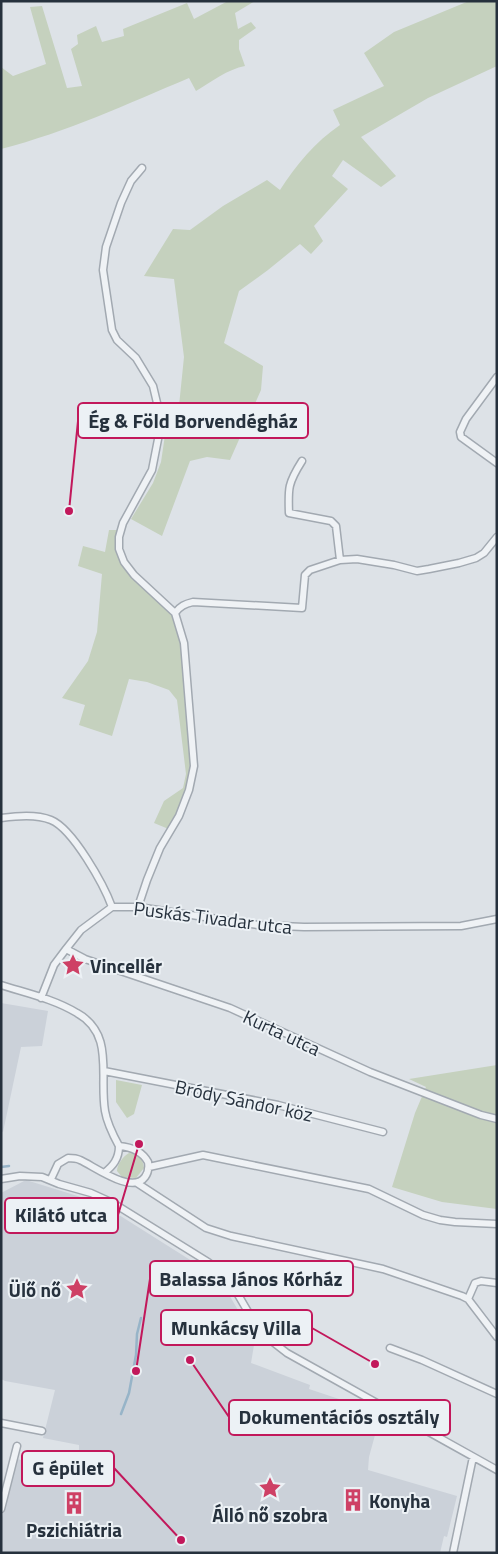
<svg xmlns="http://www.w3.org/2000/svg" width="498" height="1554" viewBox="0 0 498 1554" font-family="'Titillium Web',sans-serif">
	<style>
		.built { fill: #cbd1d9 }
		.green { fill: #c5d1be }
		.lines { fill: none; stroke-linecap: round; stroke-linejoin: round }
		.stream { stroke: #97b4c8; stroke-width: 2.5 }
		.minor-casing { stroke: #a2a9b1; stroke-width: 9 }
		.minor { stroke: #eff2f5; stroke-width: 6 }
		.labels { text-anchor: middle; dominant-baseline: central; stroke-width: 4; stroke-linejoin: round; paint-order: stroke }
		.street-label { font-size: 19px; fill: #26313d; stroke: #ecf1f5 }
		.poi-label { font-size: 19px; font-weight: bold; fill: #26313d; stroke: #ecf1f5; text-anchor: start }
		.leader { fill: none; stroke: #c2185b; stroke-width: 2 }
		.callout-dot { fill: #c2185b; stroke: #ecf1f5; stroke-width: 2 }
		.callout { fill: #ecf1f5; stroke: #c2185b; stroke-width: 2 }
		.callout-label { font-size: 20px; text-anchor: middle; font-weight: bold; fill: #26313d }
	</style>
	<rect width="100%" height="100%" fill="#dde2e7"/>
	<path class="built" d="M1,1003L48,1011L42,1046L21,1047L3,1132L1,1131Z
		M26,1180L100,1203L214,1275L228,1293L255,1339L251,1363L310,1385L309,1389L381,1413L369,1457L368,1470L457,1496L447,1537L444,1536L440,1553H1V1521L17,1459L69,1471L76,1468L79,1455V1445L43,1438L55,1390L5,1381L1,1379V1193Z"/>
	<path class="green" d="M228,1H255L235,13L238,29L251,22L256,28L239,40V49L245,66C228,69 211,82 196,91L189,78C127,104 67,132 1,149V67L13,76L46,64L30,7L42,6L67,88L82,86L71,49L78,44L77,35L96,26L102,42L124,36L123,29L187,3L194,19Z
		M469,1H497V66L428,98L361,137L396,176L381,187L343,160L332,176L348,189L314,226L323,241L311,254L300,244L268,270L239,291L224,343L263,366L261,390L230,460L207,457L190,461L162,536L131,519L153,483L161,462L165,435H176L184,357L174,279L144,276L173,229L190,230L223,206L267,180L280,190C296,165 315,142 340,125L333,110L384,86L364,53L394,32Z
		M109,530H121L119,537L124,562L175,613L184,643L194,766L189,790L171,830L154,823L164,801L183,788L186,774L177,700L169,690L147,682L129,679L112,736L79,725L85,705L62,698L88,661L97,632L102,574L78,566L83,546L105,552Z
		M497,1065V1209L442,1202L392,1187L415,1113L426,1087L409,1079Z
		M116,1080L142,1085L134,1114L127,1118L116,1102Z
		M129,1153C139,1154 143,1159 144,1168L136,1178L122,1177L117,1171C117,1165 123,1156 129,1153Z"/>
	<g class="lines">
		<path class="stream" d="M1,1167L9,1166
			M121,1414L129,1393L136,1355L137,1334L141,1318"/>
		<defs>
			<path id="minor" d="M497,377L466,419L460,432L461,437L497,463
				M302,461C288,483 288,488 289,513L331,521L336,526L340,560
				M175,613C180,606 185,604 193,602L302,608L305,575L310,570L340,560L357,559L394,565L417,571L429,569L459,563L476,558L484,553L497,537
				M1,818C17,816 36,814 51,820C73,829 104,885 112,907
				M138,907L147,880L160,848L179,816L189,790L194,766L184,643L175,613L134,575L124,562L119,549V537L123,523L152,470L160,429L158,407L153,386L136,358L117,340L112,330L103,270L106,247L121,203L131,181L142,168
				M66,949L85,959L230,1008L370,1072L481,1115L497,1119
				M1,985C26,993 54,999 77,1013C115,1034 99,1076 105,1111C107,1123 113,1135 119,1146
				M41,998L54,965L66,949L81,930L112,907H138L258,925L304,927L461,926L497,919
				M104,1071L278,1105L383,1132
				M149,1167L203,1155L369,1189L423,1215L440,1220L455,1222L497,1224
				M1,1179L20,1176L42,1177L59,1184L91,1193L113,1203L208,1262L224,1274L230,1281L254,1322L269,1339L287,1353L497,1470
				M51,1179L58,1164L68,1158C71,1158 76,1158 80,1160C94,1166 132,1195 145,1177C148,1173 149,1168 148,1162C142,1151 131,1147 119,1146C119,1159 113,1166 104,1173
				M137,1183L206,1228L231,1236L383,1269L462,1296L468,1299L497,1337
				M468,1299L475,1283L481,1281L497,1283
				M390,1348L422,1360L497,1394
				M1,1423L42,1431
				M1,1509L17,1446
				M453,1553L473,1457"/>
		</defs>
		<use href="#minor" class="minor-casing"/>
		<use href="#minor" class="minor"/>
	</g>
	<defs>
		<symbol id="sight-bare" viewBox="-9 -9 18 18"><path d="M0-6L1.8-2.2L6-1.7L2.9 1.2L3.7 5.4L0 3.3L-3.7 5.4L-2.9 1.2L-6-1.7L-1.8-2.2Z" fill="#ce4065" stroke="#ecf1f5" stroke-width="2.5" paint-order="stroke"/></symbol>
		<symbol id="building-bare" viewBox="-9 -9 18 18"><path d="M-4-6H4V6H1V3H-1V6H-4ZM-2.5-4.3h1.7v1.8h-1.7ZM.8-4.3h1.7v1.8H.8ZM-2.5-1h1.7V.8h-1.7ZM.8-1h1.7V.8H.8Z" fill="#ce4065" stroke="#ecf1f5" stroke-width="2.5" paint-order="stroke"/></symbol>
	</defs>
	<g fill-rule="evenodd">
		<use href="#sight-bare" x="57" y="949" width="32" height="32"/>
		<use href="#sight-bare" x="61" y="1273" width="32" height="32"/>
		<use href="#sight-bare" x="254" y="1472" width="32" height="32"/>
		<use href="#building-bare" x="337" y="1484" width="32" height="32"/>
		<use href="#building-bare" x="58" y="1487" width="32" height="32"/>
	</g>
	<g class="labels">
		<g class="street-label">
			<text transform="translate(213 917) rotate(7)">Puskás Tivadar utca</text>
			<text transform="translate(282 1032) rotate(25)">Kurta utca</text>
			<text transform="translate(244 1100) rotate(12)">Bródy Sándor köz</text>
		</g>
		<g class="poi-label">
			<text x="90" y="965">Vincellér</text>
			<text x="61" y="1289" text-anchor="end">Ülő nő</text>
			<text x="369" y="1500">Konyha</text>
			<text x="270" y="1514" text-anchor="middle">Álló nő szobra</text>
			<text x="74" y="1529" text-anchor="middle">Pszichiátria</text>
		</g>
	</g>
	<path class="leader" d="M69 511L78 421M139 1144L118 1215M136 1371L150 1279M375 1364L312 1328M190 1360L229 1417M181 1540L114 1468"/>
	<g class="callout-dot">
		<circle cx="69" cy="511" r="5"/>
		<circle cx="139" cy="1144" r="5"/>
		<circle cx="136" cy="1371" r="5"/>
		<circle cx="375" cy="1364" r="5"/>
		<circle cx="190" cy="1360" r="5"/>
		<circle cx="181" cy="1540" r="5"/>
	</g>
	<g class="callout">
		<rect x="78" y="403" width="230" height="35" rx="5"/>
		<rect x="5" y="1198" width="113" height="35" rx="5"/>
		<rect x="150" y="1261" width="203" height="35" rx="5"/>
		<rect x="161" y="1310" width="151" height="35" rx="5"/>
		<rect x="229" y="1400" width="221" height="35" rx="5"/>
		<rect x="22" y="1451" width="92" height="35" rx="5"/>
	</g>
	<g class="callout-label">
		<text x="193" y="428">Ég &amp; Föld Borvendégház</text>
		<text x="61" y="1222">Kilátó utca</text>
		<text x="251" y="1286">Balassa János Kórház</text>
		<text x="236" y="1335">Munkácsy Villa</text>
		<text x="339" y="1424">Dokumentációs osztály</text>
		<text x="68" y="1475">G épület</text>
	</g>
	<rect width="498" height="1554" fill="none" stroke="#26313d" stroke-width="5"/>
</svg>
